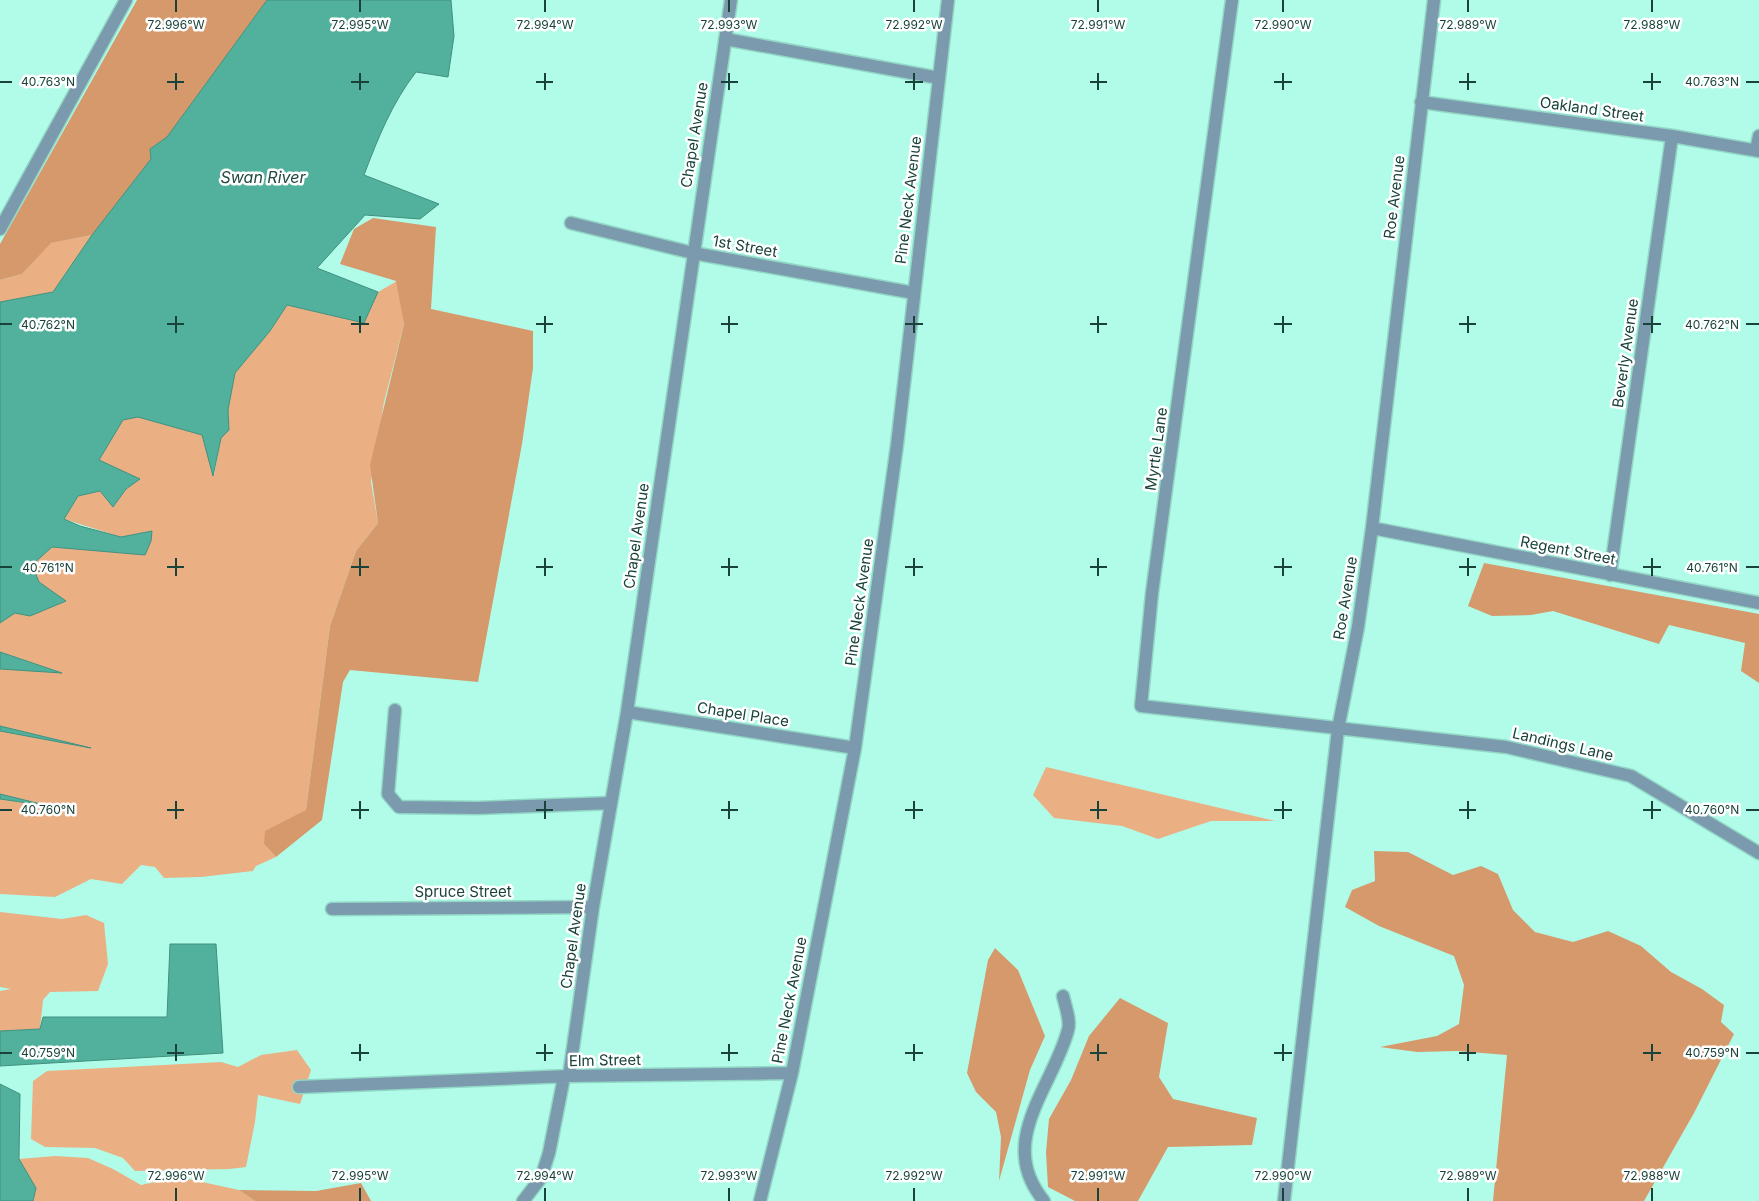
<svg xmlns="http://www.w3.org/2000/svg" width="1759" height="1201" viewBox="0 0 1759 1201" font-family="Inter,sans-serif">
	<style>
		.green { fill: #ebaf84 }
		.forest { fill: #d6996b }
		.water { fill: #52b19c; stroke: #41907f }
		.lines { fill: none; stroke-linecap: round; stroke-linejoin: round }
		.minor-casing { stroke: #92d7c6; stroke-width: 15 }
		.minor { stroke: #7c9aae; stroke-width: 12 }
		.ticks { fill: none; stroke: #19433a; stroke-width: 2 }
		.labels { text-anchor: middle; dominant-baseline: central; stroke-width: 5; stroke-linejoin: round; paint-order: stroke }
		.street-label { font-size: 15px; fill: #19433a; stroke: #fff }
		.water-label { font-size: 16px; font-style: italic; fill: #214b42; stroke: #fff }
		.ticks-label { font-size: 12px; text-anchor: middle; fill: #19433a; stroke: #fff; stroke-width: 5; stroke-linejoin: round; paint-order: stroke }
	</style>
	<rect width="100%" height="100%" fill="#b0fce9"/>
	<path class="green" d="M92,235L53,292L0,302V280L22,274L50,243Z
		M397,281L404,324L384,402L371,482L378,523L356,551L330,626L306,810L264,844L276,857L256,866L253,871L201,877L164,878L155,867L141,865L122,884L91,879L55,897L0,894V799L43,805L0,794V731L78,745L0,726V669L59,672L0,652V623L15,613L30,616L66,601L39,582L32,565L52,547L145,555L151,531L121,537L64,519L78,496L100,491L113,507L126,489L139,479L99,460L123,420L138,417L202,435L214,475L221,438L229,429L228,410L235,373L270,331L287,305L364,323L378,292Z
		M1046,767L1275,821H1211L1158,839L1122,826L1054,818L1033,795Z
		M0,912L62,919L86,915L104,923L108,964L98,991L50,992L43,1000L40,1029L0,1031V991L11,989L0,987Z
		M297,1050L311,1070L300,1104L258,1095L255,1122L246,1167L229,1169L135,1171L123,1158L95,1148L45,1147L31,1139L33,1081L47,1071L221,1062L238,1067L261,1055Z
		M55,1156L88,1158L113,1169L141,1185L179,1177L239,1190L255,1201H33L36,1188L19,1159Z"/>
	<path class="forest" d="M137,0H267L167,137L150,149L151,159L92,235L51,243L22,274L0,280V244Z
		M373,218L436,227L431,309L533,331V368L522,444L478,682L350,670L343,682L322,820L276,857L264,844L265,831L306,810L330,626L356,551L378,523L370,465L404,324L396,281L340,264L354,229Z
		M1484,563L1759,614V683L1741,671L1745,643L1669,625L1659,644L1553,611L1531,615L1492,616L1468,606Z
		M1374,851L1408,852L1453,875L1481,866L1498,874L1513,910L1535,932L1573,942L1608,931L1641,946L1671,972L1702,989L1724,1005L1721,1022L1734,1034L1694,1113L1644,1201H1493L1507,1055L1457,1051L1417,1052L1380,1047L1437,1036L1459,1024L1464,985L1454,956L1379,926L1345,907L1352,890L1375,881Z
		M995,948L1018,970L1045,1036L1030,1070L999,1181L1001,1137L996,1112L976,1092L967,1073L988,960Z
		M1120,998L1168,1023L1159,1077L1173,1099L1257,1118L1252,1145L1168,1147L1138,1201H1075L1048,1187L1046,1152L1049,1119L1071,1080L1089,1036Z
		M361,1183L371,1201H255L239,1190L316,1191Z"/>
	<path class="water" d="M267,0H451L454,36L448,77L416,72C392,103 378,138 364,175L439,204L420,219L365,215L317,268L378,292L364,323L287,305L270,331L235,373L228,410L229,430L221,438L213,476L202,435L138,417L123,420L99,460L140,479L126,489L113,507L100,491L78,496L64,519L80,526L121,537L152,531L151,541L145,555L52,547L32,565L39,582L66,601L30,616L15,613L0,623V302L53,292L92,235L151,159L150,149L167,137Z
		M0,652L62,673L0,669Z
		M0,726L91,748L0,731Z
		M0,794L49,806L0,799Z
		M170,944H216L223,1053L0,1066V1031L40,1029L43,1017H167Z
		M0,1084L20,1094L19,1159L36,1188L33,1201H0Z"/>
	<g class="lines">
		<defs>
			<path id="minor" d="M1232,0L1152,593L1141,706L1506,747L1631,776L1759,853
				M725,39L939,78
				M1421,102L1672,136L1759,151
				M1756,150L1759,136
				M571,223L693,253L914,293
				M0,229L126,0
				M1372,528L1759,603
				M1610,575L1672,136
				M395,710L388,794L399,807L478,808L611,803
				M627,712L855,748
				M332,909L593,907
				M569,1076L593,907L627,712L731,0
				M299,1087L569,1076L792,1073
				M523,1201L541,1178L549,1153L564,1077
				M760,1201L792,1073L855,748L897,445L948,0
				M1044,1201C995,1142 1053,1087 1068,1030C1071,1021 1065,1005 1063,996
				M1284,1201L1338,729L1358,627L1372,528L1434,0"/>
		</defs>
		<use href="#minor" class="minor-casing"/>
		<use href="#minor" class="minor"/>
	</g>
	<path class="ticks" d="M176,0V12M360,0V12M545,0V12M729,0V12M914,0V12M1098,0V12M1283,0V12M1468,0V12M1652,0V12M176,73V90M360,73V90M545,73V90M729,73V90M914,73V90M1098,73V90M1283,73V90M1468,73V90M1652,73V90M0,82H12M167,82H184M351,82H369M536,82H553M721,82H738M905,82H923M1090,82H1107M1274,82H1292M1459,82H1476M1643,82H1661M1746,82H1759M176,316V333M360,316V333M545,316V333M729,316V333M914,316V333M1098,316V333M1283,316V333M1468,316V333M1652,316V333M0,324H12M167,324H184M351,324H369M536,324H553M721,324H738M905,324H923M1090,324H1107M1274,324H1292M1459,324H1476M1643,324H1661M1746,324H1759M176,558V576M360,558V576M545,558V576M729,558V576M914,558V576M1098,558V576M1283,558V576M1468,558V576M1652,558V576M0,567H12M167,567H184M351,567H369M536,567H553M721,567H738M905,567H923M1090,567H1107M1274,567H1292M1459,567H1476M1643,567H1661M1746,567H1759M176,801V819M360,801V819M545,801V819M729,801V819M914,801V819M1098,801V819M1283,801V819M1468,801V819M1652,801V819M0,810H12M167,810H184M351,810H369M536,810H553M721,810H738M905,810H923M1090,810H1107M1274,810H1292M1459,810H1476M1643,810H1661M1746,810H1759M176,1044V1061M360,1044V1061M545,1044V1061M729,1044V1061M914,1044V1061M1098,1044V1061M1283,1044V1061M1468,1044V1061M1652,1044V1061M0,1053H12M167,1053H184M351,1053H369M536,1053H553M721,1053H738M905,1053H923M1090,1053H1107M1274,1053H1292M1459,1053H1476M1643,1053H1661M1746,1053H1759M176,1188V1201M360,1188V1201M545,1188V1201M729,1188V1201M914,1188V1201M1098,1188V1201M1283,1188V1201M1468,1188V1201M1652,1188V1201"/>
	<g class="labels">
		<g class="street-label">
			<text transform="translate(1592 109) rotate(8)">Oakland Street</text>
			<text transform="translate(694 135) rotate(-81)">Chapel Avenue</text>
			<text transform="translate(1394 197) rotate(-83)">Roe Avenue</text>
			<text transform="translate(908 200) rotate(-83)">Pine Neck Avenue</text>
			<text transform="translate(745 246) rotate(10)">1st Street</text>
			<text transform="translate(1625 353) rotate(-82)">Beverly Avenue</text>
			<text transform="translate(1156 449) rotate(-82)">Myrtle Lane</text>
			<text transform="translate(636 536) rotate(-82)">Chapel Avenue</text>
			<text transform="translate(1568 550) rotate(11)">Regent Street</text>
			<text transform="translate(1345 598) rotate(-81)">Roe Avenue</text>
			<text transform="translate(859 602) rotate(-82)">Pine Neck Avenue</text>
			<text transform="translate(743 714) rotate(9)">Chapel Place</text>
			<text transform="translate(1563 744) rotate(13)">Landings Lane</text>
			<text x="463" y="891">Spruce Street</text>
			<text transform="translate(573 936) rotate(-82)">Chapel Avenue</text>
			<text transform="translate(789 1000) rotate(-79)">Pine Neck Avenue</text>
			<text transform="translate(605 1060) rotate(-1)">Elm Street</text>
		</g>
		<g class="water-label">
			<text x="263" y="177">Swan River</text>
		</g>
	</g>
	<g class="ticks-label">
		<text x="176" y="29">72.996°W</text>
		<text x="360" y="29">72.995°W</text>
		<text x="545" y="29">72.994°W</text>
		<text x="729" y="29">72.993°W</text>
		<text x="914" y="29">72.992°W</text>
		<text x="1098" y="29">72.991°W</text>
		<text x="1283" y="29">72.990°W</text>
		<text x="1468" y="29">72.989°W</text>
		<text x="1652" y="29">72.988°W</text>
		<text x="48" y="86">40.763°N</text>
		<text x="1712" y="86">40.763°N</text>
		<text x="48" y="329">40.762°N</text>
		<text x="1712" y="329">40.762°N</text>
		<text x="48" y="572">40.761°N</text>
		<text x="1712" y="572">40.761°N</text>
		<text x="48" y="814">40.760°N</text>
		<text x="1712" y="814">40.760°N</text>
		<text x="48" y="1057">40.759°N</text>
		<text x="1712" y="1057">40.759°N</text>
		<text x="176" y="1180">72.996°W</text>
		<text x="360" y="1180">72.995°W</text>
		<text x="545" y="1180">72.994°W</text>
		<text x="729" y="1180">72.993°W</text>
		<text x="914" y="1180">72.992°W</text>
		<text x="1098" y="1180">72.991°W</text>
		<text x="1283" y="1180">72.990°W</text>
		<text x="1468" y="1180">72.989°W</text>
		<text x="1652" y="1180">72.988°W</text>
	</g>
</svg>
